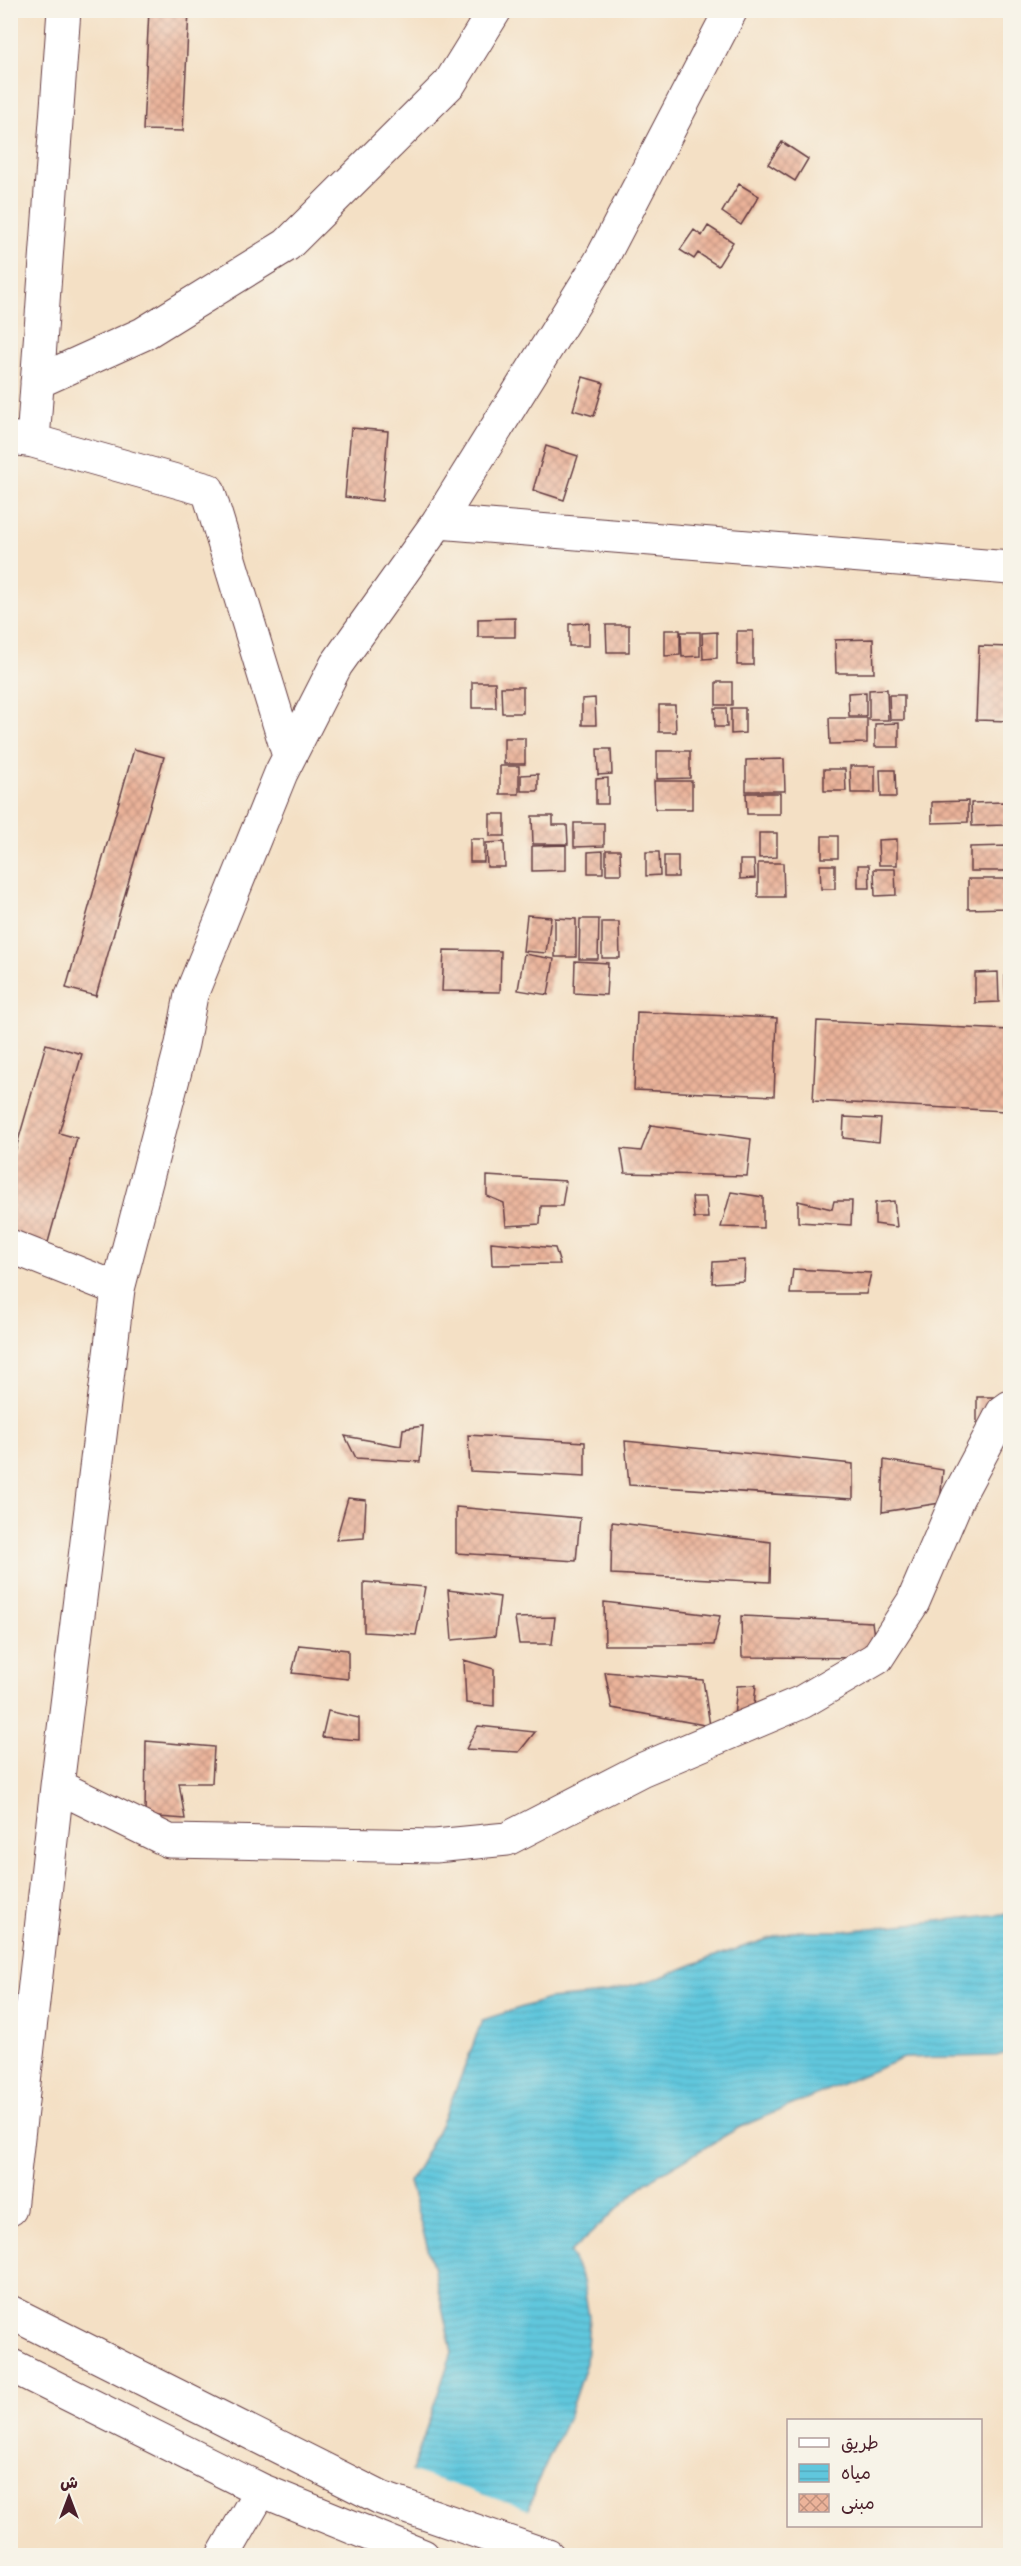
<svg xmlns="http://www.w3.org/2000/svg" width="1021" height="2566" viewBox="0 0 1021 2566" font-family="'Playpen Sans','Playpen Sans Arabic',sans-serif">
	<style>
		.water { fill: url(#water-rules); stroke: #557384; stroke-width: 1.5 }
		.pier { fill: #f4e0c5 }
		.building { fill: url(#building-cross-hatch) }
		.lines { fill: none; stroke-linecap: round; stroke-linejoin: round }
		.minor-casing { stroke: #643c42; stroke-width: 35 }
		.minor { stroke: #fff; stroke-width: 33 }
	</style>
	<defs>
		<pattern id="water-rules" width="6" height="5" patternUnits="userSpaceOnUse" patternTransform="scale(1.5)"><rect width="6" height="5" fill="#60c7dd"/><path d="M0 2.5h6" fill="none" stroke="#55aabe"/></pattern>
		<pattern id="building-cross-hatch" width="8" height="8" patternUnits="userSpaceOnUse" patternTransform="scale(1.5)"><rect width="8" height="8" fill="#ebb39a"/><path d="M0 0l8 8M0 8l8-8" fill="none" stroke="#c0917e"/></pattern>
	</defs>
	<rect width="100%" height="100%" fill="#f7f3e8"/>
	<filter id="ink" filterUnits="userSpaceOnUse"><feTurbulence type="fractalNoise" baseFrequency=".0167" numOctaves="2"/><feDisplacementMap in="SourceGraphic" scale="12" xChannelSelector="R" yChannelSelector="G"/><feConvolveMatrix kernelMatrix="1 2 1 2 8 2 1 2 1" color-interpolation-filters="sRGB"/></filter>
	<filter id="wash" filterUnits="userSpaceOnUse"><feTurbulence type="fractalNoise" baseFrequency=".008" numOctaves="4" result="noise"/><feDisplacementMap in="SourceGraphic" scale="24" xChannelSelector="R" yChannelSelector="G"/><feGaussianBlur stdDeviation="1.35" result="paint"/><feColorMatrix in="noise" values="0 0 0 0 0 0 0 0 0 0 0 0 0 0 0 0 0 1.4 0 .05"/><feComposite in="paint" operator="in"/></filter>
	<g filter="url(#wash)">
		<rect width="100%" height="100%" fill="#f4e0c5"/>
		<path class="water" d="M1010,1913V2052L996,2056L903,2058L738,2128L646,2182L570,2253L583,2281L589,2317L586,2363L568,2417L535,2487L518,2555L383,2556L452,2352L433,2266L409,2182C441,2131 462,2076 482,2020L548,1999L594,1995L659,1978L712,1957L793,1931H844Z"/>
		<path class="pier" d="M409,2470L532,2511L521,2556L380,2555Z"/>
		<g id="blocks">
			<path class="building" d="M149,10H189L183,131L143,130Z
				M782,142L808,159L795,181L768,164Z
				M739,184L759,196L741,225L722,212Z
				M708,226L733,242L718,266L698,253L694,259L680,250L694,230L702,236Z
				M583,377L604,383L594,416L573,410Z
				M351,428L388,431L382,501L345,497Z
				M546,446L578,456L564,500L533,490Z
				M515,618V637H478V619Z
				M589,623V646H569V624Z
				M606,625H629V652H607Z
				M665,630H680V655L665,656Z
				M737,631H753V665H737Z
				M681,632H700V656L682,657Z
				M717,632V658L703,659L702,633Z
				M873,639L874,673H836L835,640Z
				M979,646L1010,647V721L976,720Z
				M472,682H495L496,708H472Z
				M716,682H732V705H716Z
				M501,687H523V713H502Z
				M887,689L888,720H869V690Z
				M866,692V716H849L848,693Z
				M889,695H904V720H890Z
				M595,698L596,725H582V699Z
				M659,705H675L676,732H659Z
				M714,708H726L727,727H715Z
				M731,708H745V733L731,734Z
				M829,718H867V743L830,744Z
				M899,723V747H875V724Z
				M504,738H525V764H504Z
				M134,749L164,757L96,996L66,988Z
				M597,749H611L612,774L598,775Z
				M657,751H690V778L657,779Z
				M784,759L785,791H746V760Z
				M500,766H519V794H500Z
				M850,766H875V793H851Z
				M824,769H845L846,791H824Z
				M880,770H895L896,797H881Z
				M538,774V791H521V775Z
				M608,778V804H596V779Z
				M654,781H692V809H655Z
				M746,793H780V814H747Z
				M968,801V822L932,823V802Z
				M1005,802V825L972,826L971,803Z
				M490,814H505V836H490Z
				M532,816H553V825H567L568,844H533Z
				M574,823H604V846L574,847Z
				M759,833H777V857L759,858Z
				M822,836H838V858H822Z
				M470,839H484V862H470Z
				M897,839V865H879L878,840Z
				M504,842L505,867H487L486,843Z
				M566,845V870L532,871V846Z
				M1009,846V871H970V847Z
				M606,850H620L621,874H606Z
				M603,851V873H588V852Z
				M646,852H659L660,875L646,876Z
				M664,856H678V877H664Z
				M740,860H754L755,878L740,879Z
				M758,863H783L784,897H758Z
				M820,865H835V889H821Z
				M858,865H869L870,888H858Z
				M874,869H895L896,895L875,896Z
				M968,879H1007V908L968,909Z
				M527,915L551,917L546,953L523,951Z
				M555,918L576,919V957H555Z
				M580,919H599L598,959H579Z
				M602,922H619L620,958H602Z
				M444,950L501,951L500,992L442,991Z
				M524,954L554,959L548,995L518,990Z
				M575,961L608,963L606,995L574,993Z
				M998,972L999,1002L975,1003V973Z
				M1005,976H1010V1001H1006Z
				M637,1012L777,1018L774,1096L634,1090Z
				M817,1021L1009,1030L1005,1111L813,1101Z
				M46,1044L82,1054L59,1133L77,1138L47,1246L10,1236V1169Z
				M844,1117L881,1119L879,1142L843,1138Z
				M651,1125L751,1139L747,1176L625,1173L621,1149L641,1151Z
				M487,1176L566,1181L562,1206H541L540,1224L506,1226L504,1203L487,1196Z
				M731,1192L763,1197V1228L721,1227Z
				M692,1197H706L708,1218H694Z
				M798,1201L832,1209L834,1201H852L851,1225L798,1222Z
				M894,1201L897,1227L875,1224V1203Z
				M491,1242L555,1248L560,1264L492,1265Z
				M745,1260L744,1281L712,1283L713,1262Z
				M793,1269L871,1273L866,1294H790Z
				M977,1397H1009L977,1429Z
				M423,1426L420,1462L356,1458L345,1436L401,1446L403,1429Z
				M468,1435L585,1442V1477L470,1471Z
				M625,1441L853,1464V1499L629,1485Z
				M884,1460L943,1470L940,1503L882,1512Z
				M348,1498L366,1500L364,1538L336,1540Z
				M456,1507L580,1518L576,1561L456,1553Z
				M612,1522L771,1542L770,1582L611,1574Z
				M364,1582L425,1587L416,1635L364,1632Z
				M448,1590L500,1597L495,1636L452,1640Z
				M604,1602L720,1616L714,1645H605Z
				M741,1616L872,1622L877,1658L742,1657Z
				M555,1617L552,1644H519L515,1618Z
				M299,1645L348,1650V1679L292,1673Z
				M464,1660L494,1669V1706L466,1703Z
				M605,1672L703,1680L710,1726L612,1708Z
				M756,1685L753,1715L734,1717L737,1686Z
				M328,1711L359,1718V1740L322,1737Z
				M478,1726L535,1732L519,1752L466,1749Z
				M146,1741L214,1747L212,1783H179L185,1819L145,1816Z"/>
		</g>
	</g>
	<g filter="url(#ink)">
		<use href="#blocks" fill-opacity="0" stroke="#643c42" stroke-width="1.5"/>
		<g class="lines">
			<defs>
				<path id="minor" d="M37,382L143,334L287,245L450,83L495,10
					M10,438L33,441L208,490L289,756
					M33,441L64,10
					M438,522L1010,568
					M10,1246L118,1289
					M57,1786L169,1841L435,1846L507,1839L641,1770L802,1702L877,1658L913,1602L958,1497L1003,1412L1010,1407
					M10,2209L57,1786L118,1289L182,1044L191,995L281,773L336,665L438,522L600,262L731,10
					M10,2312L381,2498L548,2556
					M10,2365L261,2490L423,2556
					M223,2556L261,2490"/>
			</defs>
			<use href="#minor" class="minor-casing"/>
			<use href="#minor" class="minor"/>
		</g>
	</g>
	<rect width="1021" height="2566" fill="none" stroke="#f7f3e8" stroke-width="36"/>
	<rect x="787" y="2419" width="195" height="108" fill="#f7f3e8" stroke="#b29e9c" stroke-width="1.5"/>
	<rect x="799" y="2438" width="30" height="9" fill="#ffffff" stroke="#b29e9c" stroke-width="1.5"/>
	<text x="841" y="2449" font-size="18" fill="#4a1f2b">طريق</text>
	<rect x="799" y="2464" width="30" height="18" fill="url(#water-rules)" stroke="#b29e9c" stroke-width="1.5"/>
	<text x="841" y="2479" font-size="18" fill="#4a1f2b">مياه</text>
	<rect x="799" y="2494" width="30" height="18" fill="url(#building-cross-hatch)" stroke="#b29e9c" stroke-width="1.5"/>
	<text x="841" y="2509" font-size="18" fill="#4a1f2b">مبنى</text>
	<g transform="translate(69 2497)" stroke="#f7f3e8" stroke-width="4.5" paint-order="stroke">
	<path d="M0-4.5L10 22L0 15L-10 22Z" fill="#4a1f2b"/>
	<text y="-9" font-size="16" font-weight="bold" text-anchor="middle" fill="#4a1f2b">ش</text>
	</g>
</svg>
